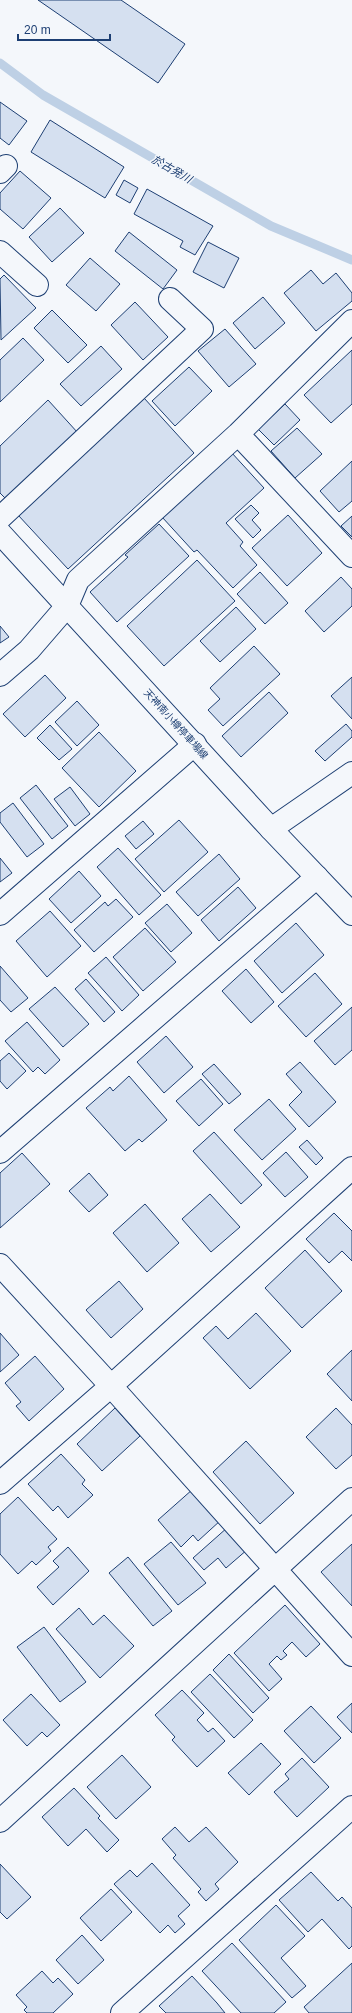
<svg xmlns="http://www.w3.org/2000/svg" width="352" height="2013" viewBox="0 0 352 2013" font-family="Helvetica,'Noto Sans JP',sans-serif">
	<style>
		.lines { fill: none; stroke-linecap: round; stroke-linejoin: round }
		.stream { stroke: #bed0e5; stroke-width: 9 }
		.building { fill: #d5e0f0; stroke: #1d3f73 }
		.minor-casing { stroke: #1d3f73; stroke-width: 24 }
		.major-casing { stroke: #1d3f73; stroke-width: 24 }
		.minor { stroke: #f4f7fb; stroke-width: 22 }
		.major { stroke: #f4f7fb; stroke-width: 22 }
		.labels { text-anchor: middle; dominant-baseline: central; stroke-width: 3; stroke-linejoin: round; paint-order: stroke }
		.street-label { font-size: 10px; fill: #1d3f73; stroke: #f4f7fb }
		.water-label { font-size: 11px; font-style: italic; fill: #1d3f73; stroke: #f4f7fb }
	</style>
	<rect width="100%" height="100%" fill="#f4f7fb"/>
	<g class="lines">
		<path class="stream" d="M0,63L43,95L271,226L352,260"/>
	</g>
	<path class="building" d="M38,0H121L185,44L158,83Z
		M0,102L27,121L9,145L0,138Z
		M50,120L124,167L105,198L31,152Z
		M20,171L51,198L23,229L0,209V193Z
		M124,180L138,188L130,203L116,195Z
		M147,189L213,226L195,255L180,247L183,241L134,214Z
		M60,208L84,233L52,262L29,237Z
		M129,232L177,270L163,289L115,251Z
		M208,242L239,258L224,288L193,272Z
		M90,258L120,284L96,311L66,285Z
		M311,270L323,284L336,273L352,293V301L316,331L284,293Z
		M4,275L36,308L1,340L0,279Z
		M263,297L285,323L255,349L233,323Z
		M135,302L168,337L143,360L111,325Z
		M52,310L87,345L68,363L34,328Z
		M225,329L256,364L229,387L198,351Z
		M23,338L44,360L0,402V360Z
		M101,346L122,369L81,406L60,384Z
		M352,350V404L331,423L304,395Z
		M189,367L212,391L175,426L152,401Z
		M144,398L194,453L68,569L18,515Z
		M48,400L78,433L7,500L0,493V446Z
		M285,404L300,420L274,445L258,429Z
		M297,428L322,454L295,478L271,451Z
		M231,452L264,488L226,523L243,542L240,546L257,565L233,588L197,550L194,552L162,517Z
		M352,461V501L339,512L320,491Z
		M251,505L259,513L252,520L261,530L253,538L235,519Z
		M288,515L322,553L287,586L252,548Z
		M352,516V537L341,526Z
		M159,524L189,556L117,622L90,592L128,557L125,555Z
		M197,560L235,601L164,666L127,626Z
		M260,572L288,603L265,624L237,594Z
		M341,577L352,589V606L324,632L305,611Z
		M236,607L256,629L220,662L200,641Z
		M0,626L9,637L0,643Z
		M254,646L280,674L223,726L208,710L220,699L210,688Z
		M45,675L66,698L25,737L3,714Z
		M352,677V719L331,696Z
		M269,692L288,713L241,757L222,736Z
		M77,701L99,725L77,746L55,722Z
		M346,724L352,731V737L325,761L315,751Z
		M50,725L72,749L59,760L37,738Z
		M99,732L136,771L99,807L62,768Z
		M36,785L68,826L52,839L20,798Z
		M70,787L90,814L75,826L54,799Z
		M13,803L44,844L27,857L0,822V813Z
		M179,820L208,852L164,892L135,859Z
		M143,821L154,834L136,849L125,836Z
		M118,848L161,895L139,915L97,867Z
		M219,854L240,879L198,916L176,892Z
		M0,858L12,873L0,882Z
		M79,871L101,896L71,923L49,899Z
		M238,887L256,908L219,941L201,920Z
		M116,899L133,917L94,952L74,930L105,902L108,906Z
		M167,904L192,933L171,952L145,923Z
		M50,911L81,946L47,977L16,941Z
		M296,923L324,955L282,993L254,961Z
		M145,928L176,962L143,991L113,957Z
		M106,957L139,995L122,1011L88,973Z
		M0,966L28,998L11,1012L0,1000Z
		M246,969L274,1002L251,1023L222,991Z
		M315,973L342,1004L306,1037L278,1006Z
		M86,979L115,1012L104,1022L75,989Z
		M55,987L89,1024L63,1047L29,1009Z
		M352,1007V1050L335,1065L314,1041Z
		M27,1022L60,1060L45,1074L38,1067L33,1072L5,1041Z
		M166,1036L193,1067L164,1093L137,1062Z
		M9,1053L26,1071L7,1089L0,1081V1061Z
		M300,1062L336,1102L309,1127L289,1105L302,1092L286,1074Z
		M214,1064L241,1094L229,1104L202,1074Z
		M129,1076L167,1120L142,1142L139,1139L125,1151L86,1108L110,1087L113,1091Z
		M201,1079L223,1104L199,1126L176,1101Z
		M269,1099L296,1129L262,1160L234,1130Z
		M214,1132L262,1185L241,1204L193,1151Z
		M307,1140L323,1158L316,1165L299,1147Z
		M286,1152L308,1177L285,1197L263,1173Z
		M22,1153L50,1184L0,1228V1173Z
		M89,1173L108,1195L89,1212L69,1191Z
		M210,1194L240,1227L211,1252L182,1219Z
		M145,1204L179,1243L147,1272L113,1233Z
		M334,1213L352,1231V1261L342,1251L329,1263L306,1239Z
		M305,1250L342,1291L302,1328L265,1288Z
		M119,1281L143,1309L111,1338L86,1310Z
		M256,1313L291,1351L250,1389L203,1338L216,1326L228,1339Z
		M0,1333L19,1355L0,1372Z
		M352,1350V1401L327,1374Z
		M35,1356L64,1389L29,1421L16,1406L21,1402L5,1383Z
		M115,1408L140,1436L102,1471L77,1444Z
		M336,1408L352,1425V1455L336,1469L306,1437Z
		M246,1441L294,1493L260,1524L213,1472Z
		M61,1454L85,1480L82,1484L93,1495L68,1518L58,1506L53,1511L28,1484Z
		M193,1489L221,1520L198,1541L193,1535L181,1547L158,1520Z
		M18,1497L57,1539L48,1547L51,1551L36,1565L32,1561L18,1574L0,1554V1514Z
		M228,1527L248,1549L226,1568L218,1558L204,1570L193,1558Z
		M171,1542L206,1583L178,1605L144,1564Z
		M352,1544V1606L321,1572Z
		M68,1547L89,1571L53,1605L37,1587L59,1567L53,1561Z
		M128,1557L172,1611L153,1626L109,1573Z
		M285,1605L320,1644L306,1657L292,1642L283,1651L287,1655L281,1660L277,1656L269,1664L282,1679L269,1691L234,1653Z
		M79,1608L93,1625L104,1615L134,1646L100,1678L56,1629Z
		M44,1627L86,1682L60,1702L17,1647Z
		M229,1654L269,1698L253,1713L213,1670Z
		M210,1674L253,1720L234,1738L191,1692Z
		M182,1690L204,1713L197,1720L208,1732L213,1728L225,1741L197,1767L172,1740L175,1737L155,1715Z
		M31,1694L60,1725L47,1737L42,1732L27,1746L3,1720Z
		M352,1703V1733L337,1717Z
		M311,1706L341,1738L314,1763L284,1731Z
		M261,1743L281,1764L249,1795L228,1773Z
		M122,1755L151,1787L116,1819L87,1787Z
		M302,1758L329,1787L297,1817L274,1792L289,1779L285,1774Z
		M74,1788L100,1816L98,1818L119,1840L107,1852L86,1829L68,1846L42,1817Z
		M175,1827L189,1842L206,1827L238,1862L215,1884L219,1889L206,1901L198,1892L201,1889L173,1858L176,1855L162,1839Z
		M152,1863L190,1905L178,1916L185,1924L175,1933L168,1925L160,1933L114,1884L130,1870L137,1877Z
		M0,1864L31,1897L7,1919L0,1912Z
		M311,1872L338,1901L342,1897L352,1908V1946L349,1949L322,1919L308,1932L279,1900Z
		M111,1889L132,1912L101,1941L80,1918Z
		M276,1905L305,1936L281,1958L306,1986L292,1998L239,1940Z
		M82,1935L104,1960L78,1984L56,1960Z
		M232,1943L286,2002L274,2013H241L202,1971Z
		M352,1963V2013H309L304,2007Z
		M42,1971L53,1983L58,1978L73,1994L53,2013H27L24,2010L27,2007L16,1995Z
		M192,1976L217,2003L225,2013H166L159,2006Z"/>
	<g class="lines">
		<defs>
			<path id="minor" d="M0,172L6,166
				M0,252L37,285
				M238,434L352,556
				M0,518L202,329L170,299
				M0,675L29,650L67,606L78,580L238,434L352,321
				M271,829L352,773
				M0,914L195,744
				M0,1152L317,877
				M0,1265L111,1386L352,1655
				M0,1483L111,1386L352,1168
				M0,1821L352,1499
				M122,2013L352,1807"/>
			<path id="major" d="M0,533L271,829L352,914"/>
		</defs>
		<use href="#minor" class="minor-casing"/>
		<use href="#major" class="major-casing"/>
		<use href="#minor" class="minor"/>
		<use href="#major" class="major"/>
	</g>
	<g class="labels">
		<g class="street-label">
			<text transform="translate(176 724) rotate(48)">天神南小樽停車場線</text>
		</g>
		<g class="water-label">
			<text transform="translate(172 169) rotate(30)">於古発川</text>
		</g>
	</g>
	<path d="M18 34v6h92v-6" fill="none" stroke="#1d3f73" stroke-width="2"/>
	<text x="24" y="34" font-size="12" fill="#1d3f73" stroke="#f4f7fb" stroke-width="3" paint-order="stroke">20 m</text>
</svg>
